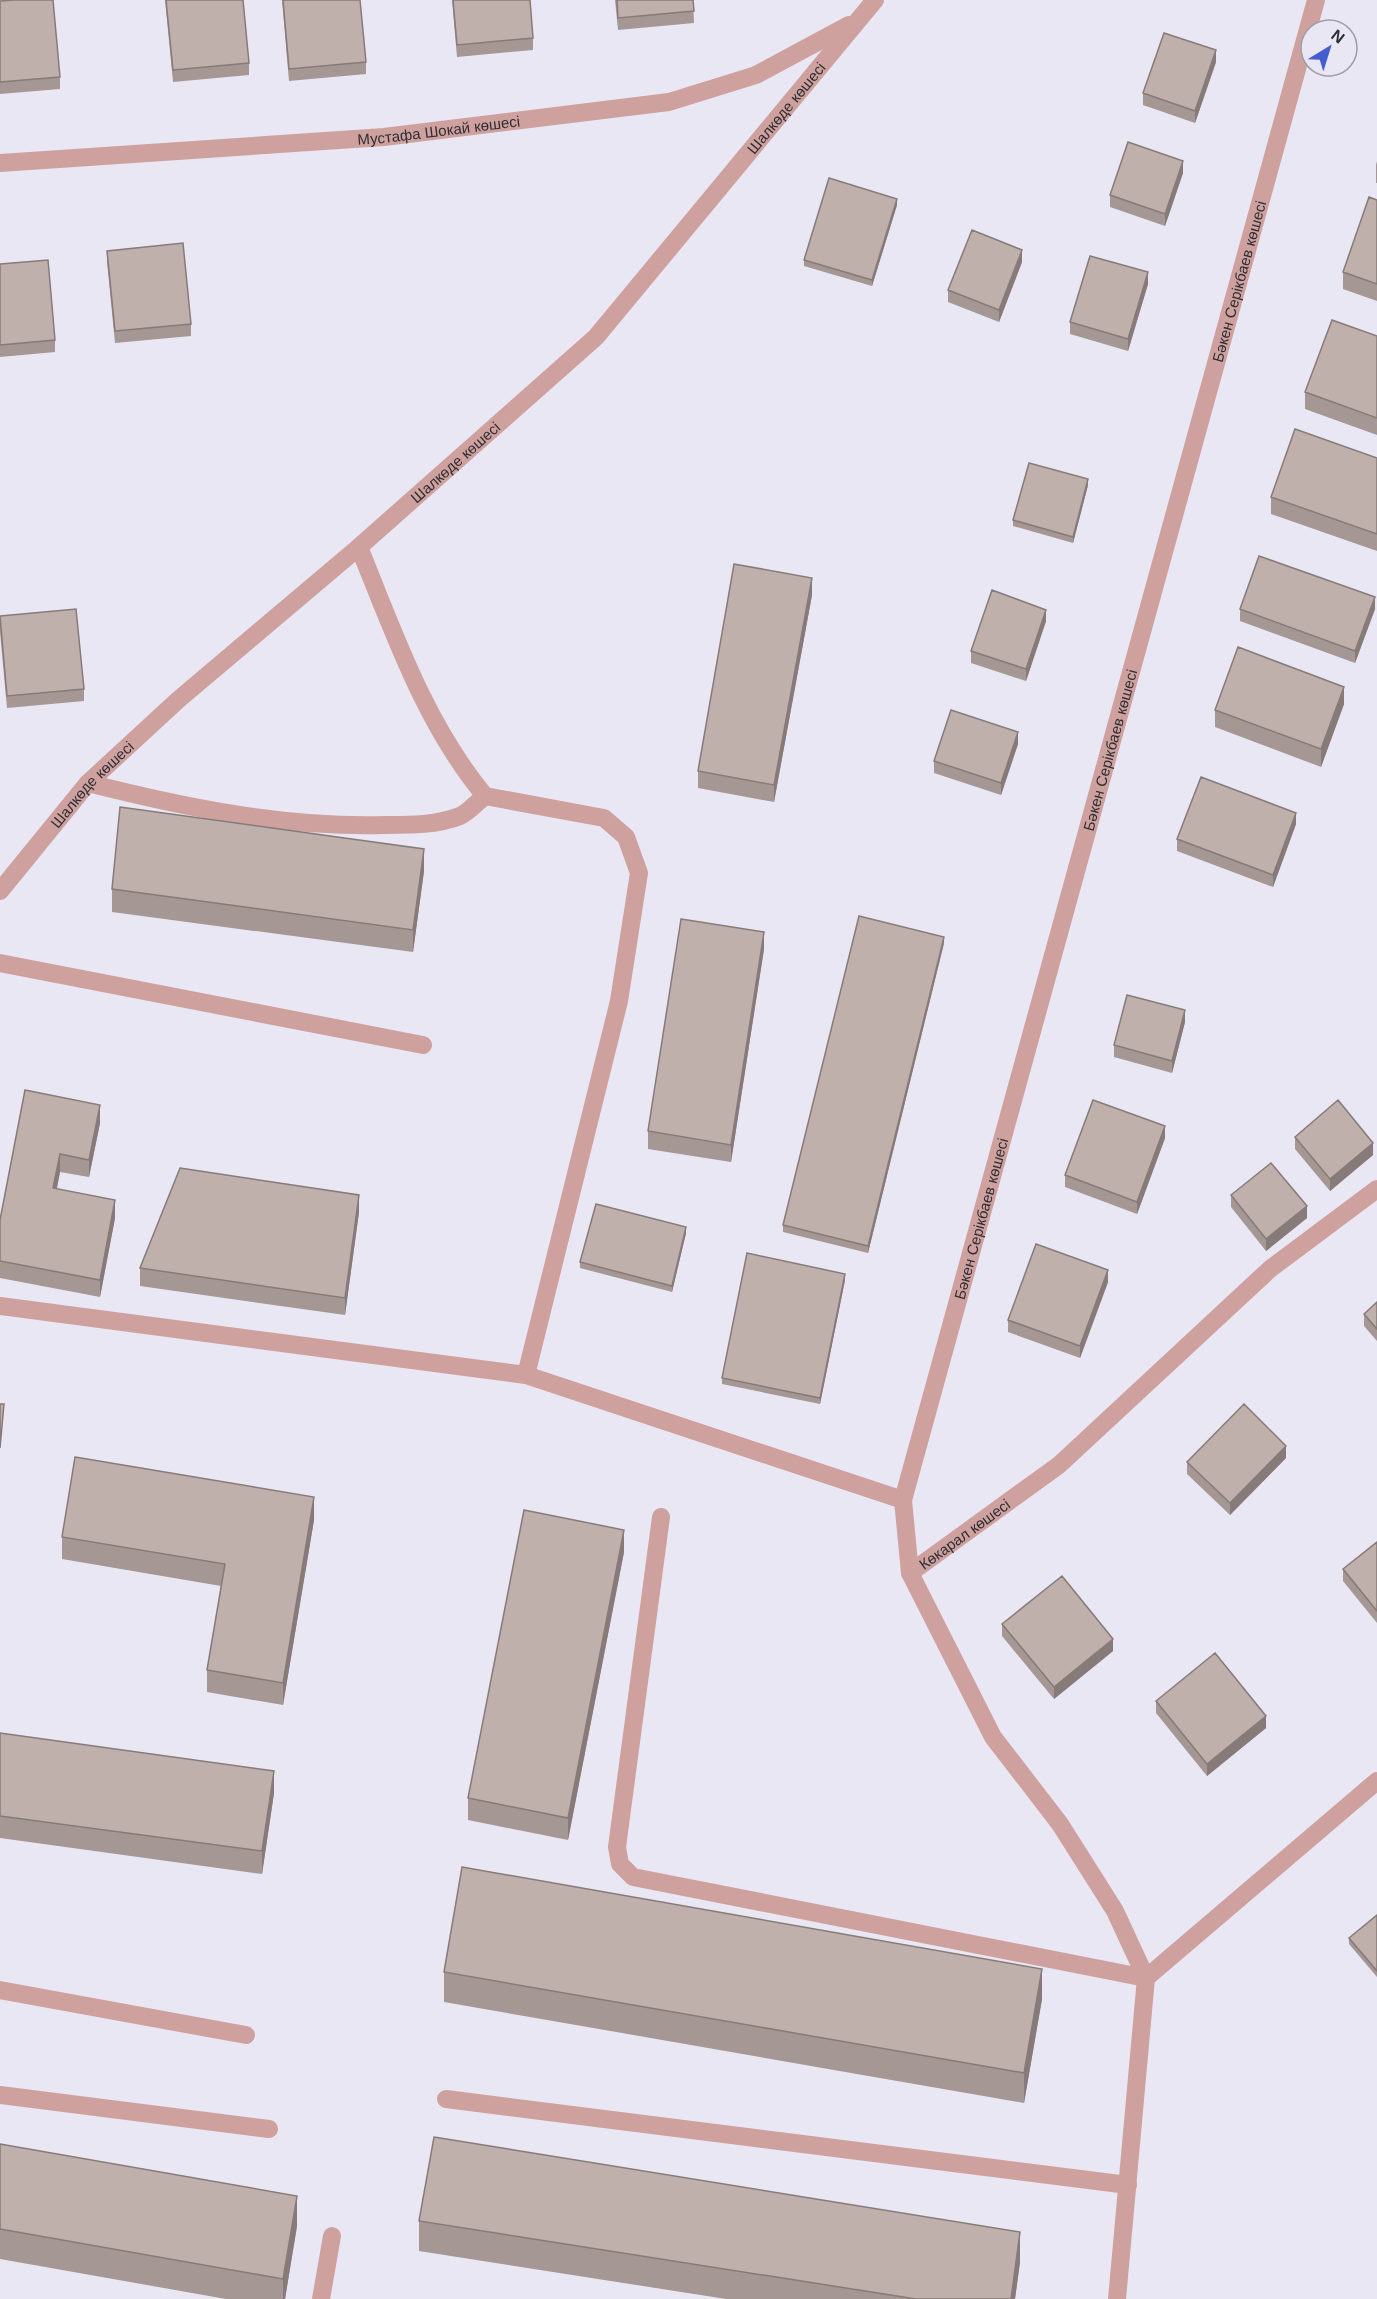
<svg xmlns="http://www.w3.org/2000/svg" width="1377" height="2299" viewBox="0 0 1377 2299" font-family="Helvetica,sans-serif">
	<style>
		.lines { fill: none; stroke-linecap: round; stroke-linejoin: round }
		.minor { stroke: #cea19f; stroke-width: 18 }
		.wall { fill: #a49794 }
		.shaded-wall { fill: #867b78 }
		.building { fill: #bfb0ac; stroke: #867b78; stroke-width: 1.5 }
		.labels { text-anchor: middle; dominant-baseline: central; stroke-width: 5; stroke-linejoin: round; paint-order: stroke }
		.street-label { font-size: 15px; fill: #2e2d32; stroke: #eae7f5 }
	</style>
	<rect width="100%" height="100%" fill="#eae7f5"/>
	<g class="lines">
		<g class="minor">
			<path id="s1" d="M0,163L384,137L669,102L756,75L849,25"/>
			<path d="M359,547C394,633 425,724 485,796L604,818L626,837L639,873L619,1001L526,1375"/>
			<path d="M88,783C187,808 285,828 387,825C411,825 437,825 460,816C469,812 477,802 485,796"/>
			<path id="s2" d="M0,891L88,783L178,700L359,547L596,337L875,0"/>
			<path d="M0,963L423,1045"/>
			<path id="s3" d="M0,1306L526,1375L903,1500L910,1573L1059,1465L1270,1269L1377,1189"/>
			<path id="s4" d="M903,1500L1316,0"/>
			<path d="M661,1517L617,1847L620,1864L633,1877L1146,1978"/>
			<path d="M910,1573L993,1737L1060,1824L1115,1911L1146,1978"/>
			<path d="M0,1990L246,2035"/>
			<path d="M0,2095L269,2129"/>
			<path d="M446,2099L1128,2185"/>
			<path d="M321,2299L332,2236"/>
			<path d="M1117,2299L1146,1978L1377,1781"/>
		</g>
	</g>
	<path class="wall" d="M165,0H243L249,63V75L173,82Z
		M282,0H360L366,62V74L289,81Z
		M452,0H530L533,38V50L457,57Z
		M615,0H693L694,23L618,30Z
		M0,1L60,77V89L0,94Z
		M1216,62L1195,123L1143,105V93Z
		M1377,161V183H1376V165Z
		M1183,173L1165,226L1110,207V195Z
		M1377,200V301L1343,289V272Z
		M897,205L872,286L804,266V260Z
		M107,251L191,324V336L115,343L107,262Z
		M1022,262L999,322L948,302V290Z
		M0,264L55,340V352L0,357Z
		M1148,284L1128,351L1070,334V322Z
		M1377,336V435L1305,409V392Z
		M1377,458V551L1271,514V497Z
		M1088,485L1073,543L1013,526V520Z
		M812,595L774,802L698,788V771Z
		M1240,609H1375L1355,663L1240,621Z
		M0,616L84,689V701L7,708L0,632Z
		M1046,621L1026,681L971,663V651Z
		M1344,704L1321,767L1215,727V710Z
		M1018,744L1001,795L934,773V761Z
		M1296,824L1273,887L1177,851V839Z
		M424,871L413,952L112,912V889Z
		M944,943L868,1253L783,1232V1225Z
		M764,949L731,1162L648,1149V1131Z
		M1185,1022L1172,1073L1114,1057V1045Z
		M25,1090L100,1123L89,1177L60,1172L57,1189L115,1218L100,1297L0,1278V1220Z
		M1295,1137L1373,1155L1330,1191L1295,1149Z
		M1165,1138L1137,1214L1065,1187V1175Z
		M1231,1195L1307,1218L1266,1251L1231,1207Z
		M359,1212L345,1315L140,1286V1268Z
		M686,1233L672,1292L580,1268V1262Z
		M845,1280L820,1404L722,1384V1378Z
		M1108,1282L1080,1358L1008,1332V1320Z
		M1377,1302V1341L1364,1326V1314Z
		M1286,1458L1230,1515L1187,1474V1462Z
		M314,1520L283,1705L207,1692V1670L221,1586L62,1559V1537Z
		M1377,1542V1623L1343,1581V1569Z
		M624,1552L568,1840L468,1820V1798Z
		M1002,1624L1113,1651L1054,1699L1002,1636Z
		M1156,1701L1266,1728L1207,1776L1156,1713Z
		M0,1733L274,1793L262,1874L0,1838Z
		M1377,1915V1977L1349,1944V1938Z
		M444,1972L1042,1999L1024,2103L444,2002Z
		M0,2144L297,2226L285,2299H226L0,2259Z
		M419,2221L1020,2262L1015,2299H726L419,2251Z"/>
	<path class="shaded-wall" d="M1216,50V62L1195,123V111Z
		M1183,161V173L1165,226V214Z
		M897,199V205L872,286V280Z
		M1022,250V262L999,322V310Z
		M1148,272V284L1128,351V339Z
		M1088,479V485L1073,543V537Z
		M812,578V595L774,802V785Z
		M1375,597V609L1355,663V651Z
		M1046,610V621L1026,681V669Z
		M1344,687V704L1321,767V749Z
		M1018,732V744L1001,795V783Z
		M1296,813V824L1273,887V875Z
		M424,849V871L413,952V930Z
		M764,932V949L731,1162V1145Z
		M944,937V943L868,1253V1246Z
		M1185,1010V1022L1172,1073V1061Z
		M100,1105V1123L89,1177V1160Z
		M1165,1126V1138L1137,1214V1202Z
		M1373,1143V1155L1330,1191V1179Z
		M60,1154V1172L53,1205V1188Z
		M359,1195V1212L345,1315V1298Z
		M115,1200V1218L100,1297V1280Z
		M1307,1206V1218L1266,1251V1239Z
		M686,1227V1233L672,1292V1286Z
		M1108,1270V1282L1080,1358V1346Z
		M845,1274V1280L820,1404V1398Z
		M1286,1446V1458L1230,1515V1503Z
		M314,1497V1520L283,1705V1683Z
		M624,1530V1552L568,1840V1818Z
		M1113,1639V1651L1054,1699V1687Z
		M1266,1716V1728L1207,1776V1764Z
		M274,1771V1793L262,1874V1851Z
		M1042,1969V1999L1024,2103V2073Z
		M297,2196V2226L285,2299H283V2279Z
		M1020,2232V2262L1015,2299H1011Z"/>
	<path class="building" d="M14,0H53L60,77L0,82V1Z
		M166,0H243L249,63L173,70Z
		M283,0H360L366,62L289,69Z
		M453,0H530L533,38L457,45Z
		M617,0H693L694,11L618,18Z
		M1164,33L1216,50L1195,111L1143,93Z
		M1128,142L1183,161L1165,214L1110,195Z
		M829,178L897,199L872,280L804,260Z
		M1369,197L1377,200V284L1343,272Z
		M972,230L1022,250L999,310L948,290Z
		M183,243L191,324L115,331L107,251Z
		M1090,256L1148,272L1128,339L1070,322Z
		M48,260L55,340L0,345V264Z
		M1332,320L1377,336V418L1305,392Z
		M1295,429L1377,458V534L1271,497Z
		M1029,463L1088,479L1073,537L1013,520Z
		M1259,556L1375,597L1355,651L1240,609Z
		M734,564L812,578L774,785L698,771Z
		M992,590L1046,610L1026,669L971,651Z
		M76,609L84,689L7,696L0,616Z
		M1238,647L1344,687L1321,749L1215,710Z
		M951,710L1018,732L1001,783L934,761Z
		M1201,777L1296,813L1273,875L1177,839Z
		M120,807L424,849L413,930L112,889Z
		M859,916L944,937L868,1246L783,1225Z
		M681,919L764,932L731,1145L648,1131Z
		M1127,995L1185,1010L1172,1061L1114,1045Z
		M25,1090L100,1105L89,1160L60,1154L53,1188L115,1200L100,1280L0,1261V1220Z
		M1093,1100L1165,1126L1137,1202L1065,1175Z
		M1338,1100L1373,1143L1330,1179L1295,1137Z
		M1271,1163L1307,1206L1266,1239L1231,1195Z
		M180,1168L359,1195L345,1298L140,1268Z
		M596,1204L686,1227L672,1286L580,1262Z
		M1036,1244L1108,1270L1080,1346L1008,1320Z
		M747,1253L845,1274L820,1398L722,1378Z
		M1377,1302V1329L1364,1314Z
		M0,1404H4L0,1448Z
		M1244,1404L1286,1446L1230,1503L1187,1462Z
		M75,1457L314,1497L283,1683L207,1670L225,1564L62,1537Z
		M524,1510L624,1530L568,1818L468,1798Z
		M1377,1542V1611L1343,1569Z
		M1062,1576L1113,1639L1054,1687L1002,1624Z
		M1215,1653L1266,1716L1207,1764L1156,1701Z
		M0,1733L274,1771L262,1851L0,1816Z
		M462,1867L1042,1969L1024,2073L444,1972Z
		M1377,1915V1971L1349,1938Z
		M434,2137L1020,2232L1011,2299H916L419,2221Z
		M0,2144L297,2196L283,2279L0,2229Z"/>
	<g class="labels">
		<g class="street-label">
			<text stroke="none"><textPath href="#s2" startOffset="1113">Шалкөде көшесі</textPath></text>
			<text stroke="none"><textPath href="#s1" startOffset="440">Мустафа Шокай көшесі</textPath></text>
			<text stroke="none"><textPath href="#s4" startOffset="1264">Бәкен Серікбаев көшесі</textPath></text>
			<text stroke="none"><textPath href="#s2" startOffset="627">Шалкөде көшесі</textPath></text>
			<text stroke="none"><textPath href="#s4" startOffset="778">Бәкен Серікбаев көшесі</textPath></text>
			<text stroke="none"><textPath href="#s2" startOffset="141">Шалкөде көшесі</textPath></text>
			<text stroke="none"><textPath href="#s4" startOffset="292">Бәкен Серікбаев көшесі</textPath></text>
			<text stroke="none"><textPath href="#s3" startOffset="1068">Көкарал көшесі</textPath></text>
		</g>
	</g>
	<g transform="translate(1329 48) rotate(38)"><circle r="28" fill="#eae7f5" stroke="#9f9da7" stroke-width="1.5"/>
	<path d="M0-4.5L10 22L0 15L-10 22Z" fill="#445ed1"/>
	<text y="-9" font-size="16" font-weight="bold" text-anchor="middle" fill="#2e2d32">N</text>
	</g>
</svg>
